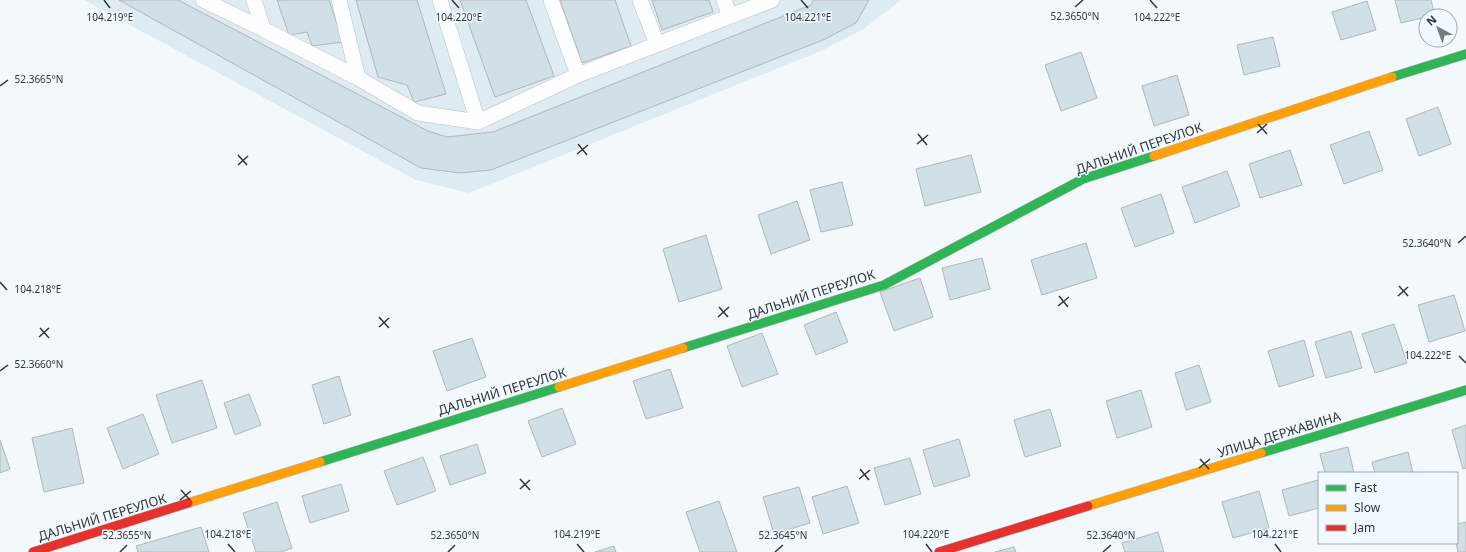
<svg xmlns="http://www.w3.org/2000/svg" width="1466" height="552" viewBox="0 0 1466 552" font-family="'Noto Sans',sans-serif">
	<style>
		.built { fill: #dfebf2 }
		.building { fill: #d1dfe7; stroke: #b2b7b9 }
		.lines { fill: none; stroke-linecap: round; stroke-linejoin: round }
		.lane-casing { stroke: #bdc1c3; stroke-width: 16 }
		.fast-casing { stroke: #bdc1c3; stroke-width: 10 }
		.slow-casing { stroke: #bdc1c3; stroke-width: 10 }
		.jam-casing { stroke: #bdc1c3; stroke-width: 10 }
		.lane { stroke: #fdfeff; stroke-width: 15 }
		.fast { stroke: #30b455; stroke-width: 9 }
		.slow { stroke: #ff9f0a; stroke-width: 9 }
		.jam { stroke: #e5322d; stroke-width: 9 }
		.ticks { fill: none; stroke: #313537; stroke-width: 1.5 }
		.labels { text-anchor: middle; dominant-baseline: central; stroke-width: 3; stroke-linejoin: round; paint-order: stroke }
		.street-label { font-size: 13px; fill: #313537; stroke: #eff9ff }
		.ticks-label { font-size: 10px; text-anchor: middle; fill: #313537; stroke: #eff9ff; stroke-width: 3; stroke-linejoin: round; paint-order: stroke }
	</style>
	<rect width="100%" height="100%" fill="#f2f8fc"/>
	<path class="built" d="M84,0H901L862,30L823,50L469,193L416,180Z"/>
	<path class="building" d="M119,0H178L428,131L447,137L493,132L811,5L813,0H869L856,23L823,40L491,170L460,173L421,168Z
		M277,0H329L343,42L312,46L307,32L289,35Z
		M356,0H417L446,94L414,102L407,85L378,77Z
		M460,0H526L554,76L495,97Z
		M560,0H615L631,46L582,63Z
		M652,0H709L713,12L662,30Z
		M1395,0H1431L1435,15L1401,23Z
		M1367,1L1376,30L1341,40L1332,12Z
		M1273,37L1280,66L1244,75L1237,45Z
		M1081,52L1097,98L1061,111L1045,65Z
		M1177,75L1189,115L1154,126L1142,86Z
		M1438,107L1451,144L1419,156L1406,119Z
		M1369,131L1383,170L1344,184L1330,145Z
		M1290,150L1302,185L1260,198L1249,164Z
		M971,155L981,192L925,206L916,169Z
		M1227,171L1240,206L1195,223L1182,187Z
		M842,182L853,225L821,232L810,190Z
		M1161,194L1174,233L1135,247L1121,208Z
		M797,201L810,240L771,254L758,215Z
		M706,235L722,289L679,302L663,249Z
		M1086,243L1097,278L1042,295L1031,260Z
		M982,258L990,289L950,300L942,268Z
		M920,278L933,317L894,331L880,292Z
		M1454,295L1465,331L1429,342L1418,305Z
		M836,312L848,342L816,355L804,325Z
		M1394,324L1407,363L1375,373L1362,334Z
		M1351,331L1362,368L1326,378L1315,342Z
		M762,333L778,374L742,387L727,346Z
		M472,338L486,377L447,391L433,351Z
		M1304,340L1314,376L1279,387L1268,351Z
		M1199,365L1211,402L1186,410L1175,373Z
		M670,369L683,408L646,419L633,381Z
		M339,376L351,415L324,424L312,385Z
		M202,380L217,428L172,443L156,395Z
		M1141,390L1152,427L1117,438L1106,401Z
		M249,394L261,425L235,435L224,403Z
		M562,408L576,444L542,457L528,421Z
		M1050,409L1061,446L1025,457L1014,420Z
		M143,414L159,454L123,469L107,428Z
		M1466,425V468L1463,469L1452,430Z
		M72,428L84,483L44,492L32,438Z
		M959,439L970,476L934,487L923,450Z
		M0,440L10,469L0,473Z
		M477,444L486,473L450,485L440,456Z
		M1348,447L1354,473H1325L1320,454Z
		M1408,452L1413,473H1375L1372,462Z
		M423,457L436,491L397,505L384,471Z
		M910,458L921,494L885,505L874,468Z
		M1318,480L1319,508L1289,516L1282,490Z
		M341,484L349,511L310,523L302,496Z
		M847,486L859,523L823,534L812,497Z
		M799,487L810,523L774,534L763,497Z
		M1259,491L1269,528L1233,538L1222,502Z
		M719,501L737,552H700L686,512Z
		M277,502L292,548L281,552H256L243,513Z
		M1466,522V552H1458L1456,543H1457V524Z
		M201,527L209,552H138L136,546Z
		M1158,532L1164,552H1125L1122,543Z
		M614,546L616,552H595Z
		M1014,547L1016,552H995Z"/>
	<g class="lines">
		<defs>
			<path id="lane" d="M203,0L263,29L358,78L418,113L478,122L578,75L772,0
				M254,0L263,29
				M339,0L358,78
				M440,0L478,122
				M551,0L578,75
				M640,0L657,44
				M724,0L730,16"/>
			<path id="fast" d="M1392,77L1466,54
				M683,348L884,285L1083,179L1154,156
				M1261,453L1466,390
				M320,462L559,387"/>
			<path id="slow" d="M1154,156L1392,77
				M559,387L683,348
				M188,503L320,462
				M1088,506L1261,453"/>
			<path id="jam" d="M33,552L188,503
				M939,552L1088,506"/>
		</defs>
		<use href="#lane" class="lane-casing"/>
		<use href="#fast" class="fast-casing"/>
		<use href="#slow" class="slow-casing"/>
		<use href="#jam" class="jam-casing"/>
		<use href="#lane" class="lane"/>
		<use href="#fast" class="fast"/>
		<use href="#slow" class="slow"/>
		<use href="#jam" class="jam"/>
	</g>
	<path class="ticks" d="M104,0L110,8M452,0L459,8M801,0L808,8M1150,0L1157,8M1075,7L1083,0M0,86L8,80M1258,124L1267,134M1257,133L1267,124M918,134L927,145M578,144L587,155M917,144L928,135M577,154L588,145M238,155L247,165M238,165L248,156M1458,243L1466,236M0,282L7,290M1399,286L1408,296M1059,296L1068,307M1398,296L1408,287M1058,306L1069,297M719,307L728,317M379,317L389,328M718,317L729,307M379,327L389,318M40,328L49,338M39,337L49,328M1459,356L1466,363M0,371L8,365M1200,459L1209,469M1199,468L1210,459M860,469L869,480M520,479L530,490M859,479L870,470M520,489L530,480M181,490L190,500M180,500L191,491M228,544L235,552M577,544L584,552M926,544L932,552M1275,544L1281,552M120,552L127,545M448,552L455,545M775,552L783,545M1103,552L1111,545"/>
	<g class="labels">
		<g class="street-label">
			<text transform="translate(1139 148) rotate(-19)">ДАЛЬНИЙ ПЕРЕУЛОК</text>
			<text transform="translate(811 294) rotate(-18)">ДАЛЬНИЙ ПЕРЕУЛОК</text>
			<text transform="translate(502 391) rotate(-17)">ДАЛЬНИЙ ПЕРЕУЛОК</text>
			<text transform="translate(1279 434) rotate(-17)">УЛИЦА ДЕРЖАВИНА</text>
			<text transform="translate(102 517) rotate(-17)">ДАЛЬНИЙ ПЕРЕУЛОК</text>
		</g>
	</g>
	<g class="ticks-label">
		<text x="1075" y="20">52.3650°N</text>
		<text x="110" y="21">104.219°E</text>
		<text x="459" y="21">104.220°E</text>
		<text x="808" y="21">104.221°E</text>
		<text x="1157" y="21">104.222°E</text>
		<text x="39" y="83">52.3665°N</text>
		<text x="1427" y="247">52.3640°N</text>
		<text x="38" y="293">104.218°E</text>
		<text x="1428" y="359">104.222°E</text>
		<text x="39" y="368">52.3660°N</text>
		<text x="228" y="538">104.218°E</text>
		<text x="577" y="538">104.219°E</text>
		<text x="926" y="538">104.220°E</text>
		<text x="1275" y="538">104.221°E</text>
		<text x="127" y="539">52.3655°N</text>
		<text x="455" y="539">52.3650°N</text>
		<text x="783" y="539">52.3645°N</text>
		<text x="1111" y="539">52.3640°N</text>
	</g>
	<rect x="1318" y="472" width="140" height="72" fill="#eff9ff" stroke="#a3abaf"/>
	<rect x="1326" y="485" width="20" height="6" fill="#30b455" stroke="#a3abaf"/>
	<text x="1354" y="492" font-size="12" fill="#313537">Fast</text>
	<rect x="1326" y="505" width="20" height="6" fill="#ff9f0a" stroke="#a3abaf"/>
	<text x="1354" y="512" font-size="12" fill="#313537">Slow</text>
	<rect x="1326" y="525" width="20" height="6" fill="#e5322d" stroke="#a3abaf"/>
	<text x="1354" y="532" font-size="12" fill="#313537">Jam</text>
	<g transform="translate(1438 28) rotate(319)"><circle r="19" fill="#eff9ff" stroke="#a3abaf"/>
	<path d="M0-3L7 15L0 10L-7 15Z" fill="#75797c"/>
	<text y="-6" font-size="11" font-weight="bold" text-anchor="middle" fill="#313537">N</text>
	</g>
</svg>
